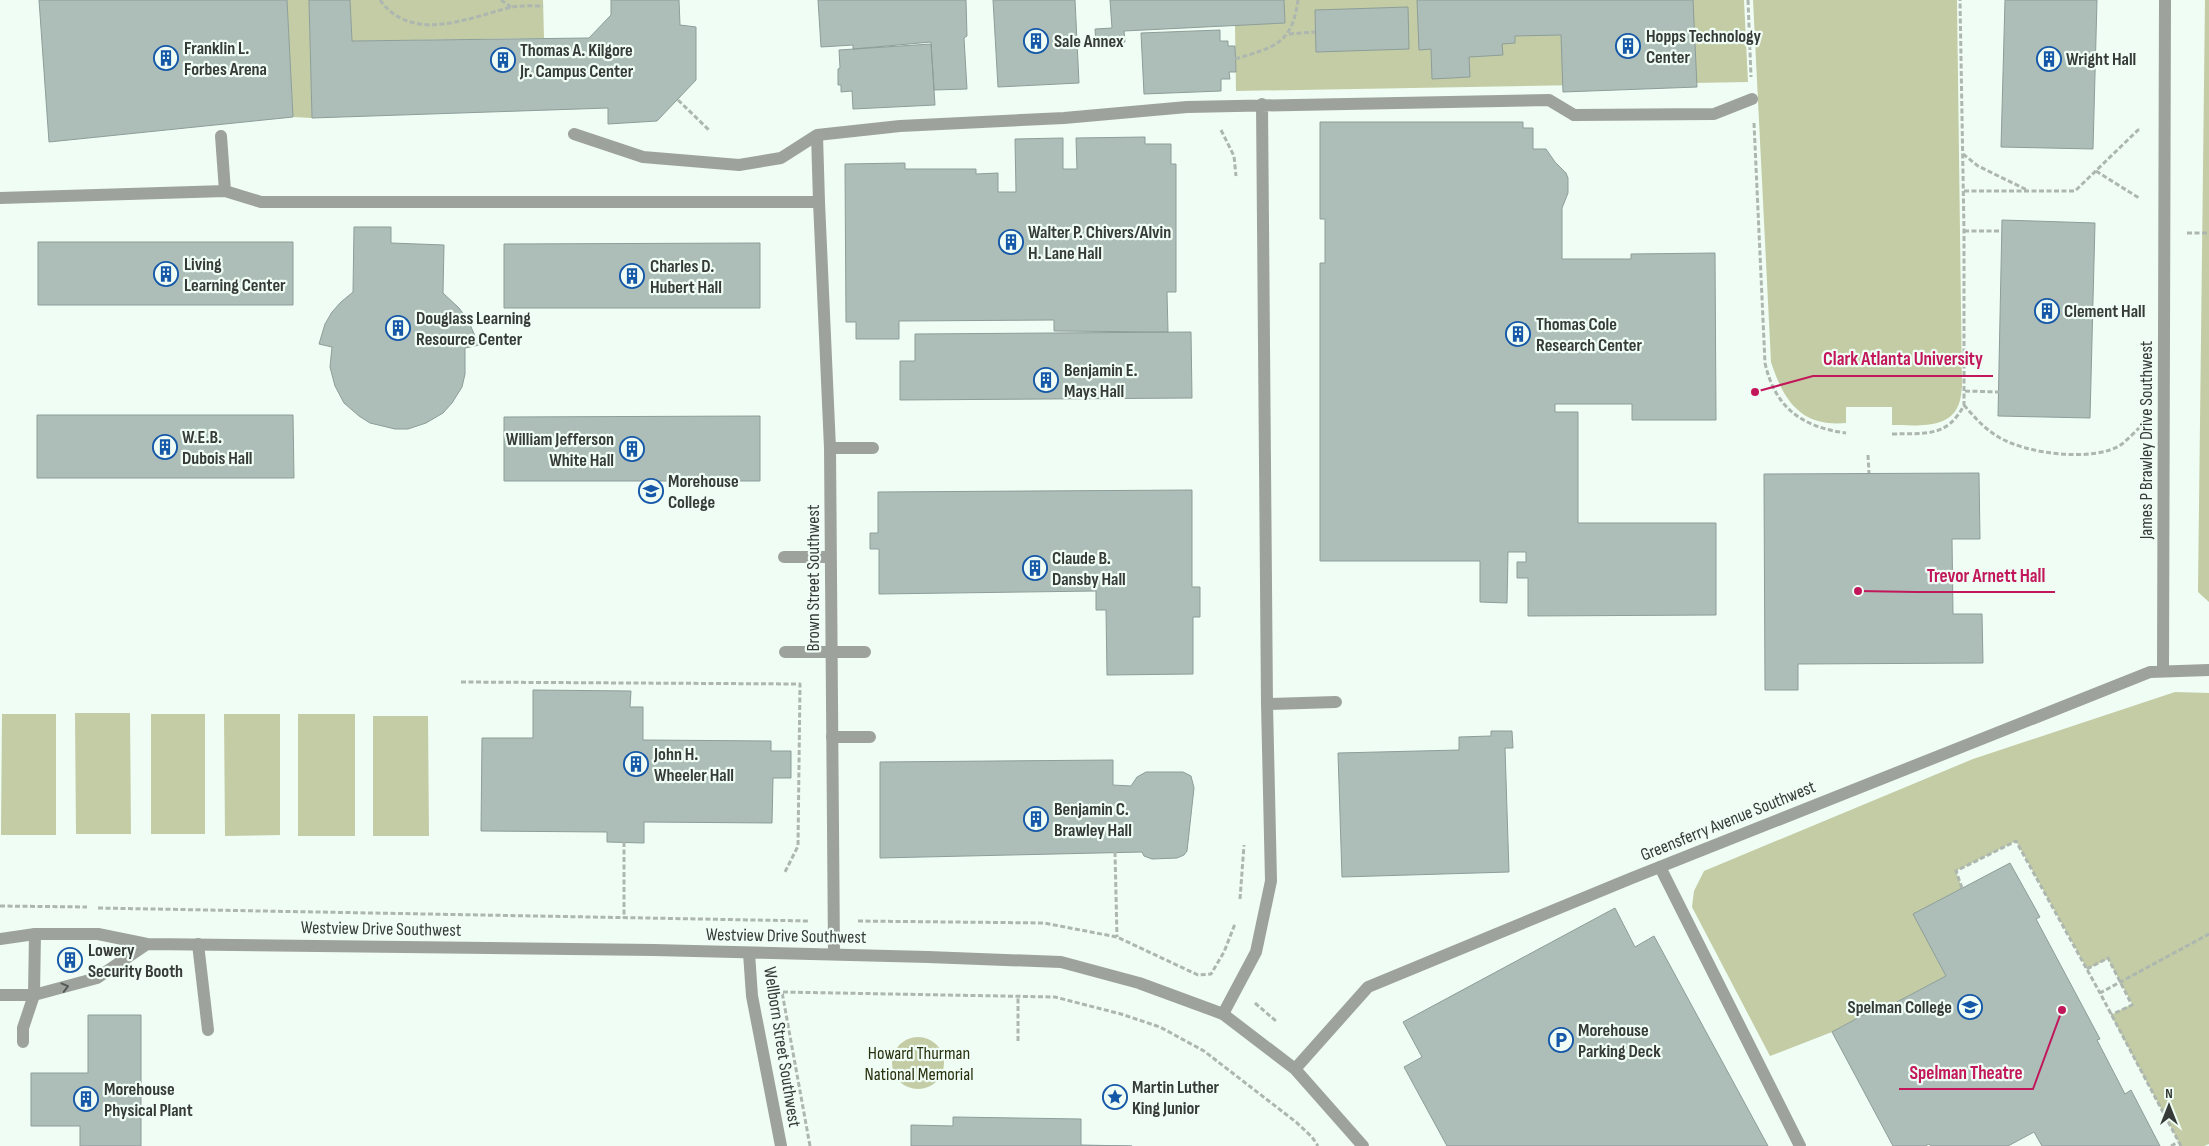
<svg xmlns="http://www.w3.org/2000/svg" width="2209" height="1146" viewBox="0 0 2209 1146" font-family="'Sofia Sans Condensed',sans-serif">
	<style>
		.green { fill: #c3cca4 }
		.building { fill: #adbeb9; stroke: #8d9d99 }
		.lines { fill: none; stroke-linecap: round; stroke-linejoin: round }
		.path { stroke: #adb7b0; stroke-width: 3; stroke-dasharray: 5 2.5; stroke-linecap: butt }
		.lane { stroke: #9ea29d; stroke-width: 12 }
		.street { stroke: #9ea29d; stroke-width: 12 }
		.oneway { stroke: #555a56 }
		.labels { text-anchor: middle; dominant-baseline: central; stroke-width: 4.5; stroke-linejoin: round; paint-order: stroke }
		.poi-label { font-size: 18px; font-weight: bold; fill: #363b38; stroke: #effdf4; text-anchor: start }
		.street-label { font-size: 18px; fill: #363b38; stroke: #effdf4 }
		.park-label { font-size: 18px; fill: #2a300d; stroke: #effdf4 }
		.leader { fill: none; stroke: #c2185b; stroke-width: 2 }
		.callout-dot { fill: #c2185b; stroke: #effdf4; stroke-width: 2 }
		.callout-label { font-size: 19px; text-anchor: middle; font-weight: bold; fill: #c2185b; stroke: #effdf4; stroke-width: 4.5; stroke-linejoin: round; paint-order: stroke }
	</style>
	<rect width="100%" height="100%" fill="#effdf4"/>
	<path class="green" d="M287,0H309L312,118L293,117Z
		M350,0H543L544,38L352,41Z
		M1284,0H1744L1748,82L1236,91L1235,25L1285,23Z
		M1753,0H1957L1962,387C1961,393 1961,400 1958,406C1948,430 1914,425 1892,425V407H1846V423C1802,427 1784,402 1771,362Z
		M2205,0H2209V602L2198,592Z
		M2175,692L2209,693V1144L2204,1146H2181L2111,1015L2132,1004L2108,959L2087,969L2016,841L1956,871L1962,888L1914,914L1946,976L1878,1012L1875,1008L1832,1032L1770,1056L1692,907L1694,891L1704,871L1973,759Z
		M75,713H130L131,834H76Z
		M2,714H56V835H1Z
		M151,714H205V834H151Z
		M224,714H280V835L225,836Z
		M298,714H355V836H298Z
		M373,716H428L429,836H373Z
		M892 1063a26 26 0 1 1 52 0a26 26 0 1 1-52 0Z"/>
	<path class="building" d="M39,0H287L293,117L49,142Z
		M309,0H350L352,41L589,38L611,15V0H679L680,25L696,27V80L657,121L608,124V108L312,118Z
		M818,0H966L967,36L964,38L967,89L934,90L931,42L853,49V45L821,47Z
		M993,0H1075L1079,83L998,87Z
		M1110,0H1284L1285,23L1124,31L1125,42L1096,43L1095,29L1112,28Z
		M1417,0H1693L1697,87L1563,92L1561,35L1515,36V43L1502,44L1503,55L1469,57L1470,77L1432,79L1431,49L1419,50Z
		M2005,0H2097L2093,149L2001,147Z
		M1408,7L1409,49L1316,52L1315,10Z
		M1220,30V41H1228V46H1235L1236,72H1229L1230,79H1221V91L1144,94L1141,33Z
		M931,44L935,105L853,109L852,91L841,92V85H838V69L840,68L839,50Z
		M1320,122H1523V128H1533V149H1546L1555,162L1566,173L1568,178V193L1562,208V259H1631V254L1715,253L1716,420H1632V404H1555V412H1578V523H1716V615L1528,616V578H1517V562H1526V552H1508L1507,603L1480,602V561H1320V263H1325V219H1320Z
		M1145,137V144H1171V164H1176V292H1167L1168,332L1054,331V320L899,321V339H856V322H846L845,164L905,163V169H976V174L998,173V192H1016L1015,139L1063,138V169H1077L1076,138Z
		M2002,220L2095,223L2090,418L1998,416Z
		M354,227H391V243L444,245L443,293L459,308L468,320L479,345L465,348V374L462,387L452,403L443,413L426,423L408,429H395L370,423L359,416L344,403L335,386L330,367L332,347L319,344L325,324L332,312L341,302L353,292Z
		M38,242H293V305H38Z
		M760,243V308H504V244Z
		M1191,332L1192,398L900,400V361H915V334Z
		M37,415H293L294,478H37Z
		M760,416V481H504V417Z
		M1979,473L1980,539H1952L1953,614H1982L1983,663L1798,664V690H1765L1764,474Z
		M1192,490V587H1200V617H1193V674L1107,675L1106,610H1096V591L879,594V549H870V533H878V492Z
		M533,690L631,691L630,707H643V740L771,741V751H791V778H773L772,823L644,822V843L607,842V832L481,831L482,738H533Z
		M1491,731H1512L1513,748H1505L1509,872L1342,877L1338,753L1459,750V737L1491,736Z
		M1113,760V785L1131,786L1137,777L1146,772H1183L1191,776L1194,788L1187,851L1184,855L1177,858L1152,859L1144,856L1142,852L880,858V762Z
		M2010,863L2040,917L2036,919L2100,1039L2097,1040L2125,1094L2131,1090L2160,1146H2042L2034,1132L2008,1146H1931L1929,1144L1925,1146H1893L1832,1032L1876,1008L1878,1012L1946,976L1913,914Z
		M1615,908L1635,947L1654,936L1768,1146H1447L1404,1067L1422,1057L1403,1022Z
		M74,950L79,964L65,968L61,956Z
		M88,1015H141V1146H80V1126H31V1073H88Z
		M953,1117L1081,1119V1145L1132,1146H911V1125L953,1126Z"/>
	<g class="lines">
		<path class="path" d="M380,0C411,43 466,19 508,8C519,5 532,6 543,6
			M501,0L511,7
			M1748,0L1751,77
			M1289,34L1315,32
			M1235,59C1275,47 1292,44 1298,0
			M678,100L710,131
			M1754,123L1765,363C1775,408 1802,427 1846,433
			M1221,130L1234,156L1236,176
			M1963,154L1978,166L2027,190
			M2096,171L2139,198
			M1964,191H2075L2138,130H2141
			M1964,231H2002
			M2187,233H2209
			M1965,391L1999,392
			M1964,405C1974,417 1984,428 1997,436C2024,454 2096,463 2122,444C2128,439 2134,433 2139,428
			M1892,434C1925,433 1947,438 1964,405V231L1960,0
			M1868,455L1869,473
			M461,682L800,684L798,846L784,874
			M624,842V918
			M1115,852L1117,937
			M1962,888L1956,871L2016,841L2100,993
			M1240,899L1244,845
			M0,906L87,907
			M98,908L809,921
			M858,921L1044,923L1117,937L1198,975L1211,974L1224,952L1235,924
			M2087,969L2108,958L2132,1005L2111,1015
			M1255,1003L1277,1022
			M1018,1041V997
			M810,1146L782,992L1055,997L1121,1014L1160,1027L1204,1051L1296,1122L1312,1137L1318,1146
			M2171,1146L2178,1142
			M2181,1146L2100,993L2209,934"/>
		<path class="lane" d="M574,134L643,157L739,165L781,158L817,135
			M221,136L225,191L261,202H819L817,135L900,126L1064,118L1187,107L1549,100L1574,115L1714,114L1752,99
			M0,198L225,191
			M830,448H873
			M784,557H830
			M785,652H865
			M1267,704L1336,702
			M832,737H870
			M1660,867L1800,1146
			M198,944L208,1030
			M1223,1014L1256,952L1271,881L1267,704L1262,104
			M23,1042V1028L34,995L35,934"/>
		<path class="street" d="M819,202L830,448L834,954
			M2163,670L2165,0
			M0,939L35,934H98L147,944L654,950L928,957L1061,962L1139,983L1223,1014L1295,1069L1363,1146
			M749,953L752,996L781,1146
			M0,995H34L97,978L147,944
			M1295,1069L1368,987L1632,878L2150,672L2209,670"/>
	</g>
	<defs><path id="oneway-chevron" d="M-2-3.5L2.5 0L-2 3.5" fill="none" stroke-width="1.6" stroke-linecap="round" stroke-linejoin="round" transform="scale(1.25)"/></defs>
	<use class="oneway" href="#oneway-chevron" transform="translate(65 987) rotate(-15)"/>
	<defs>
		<symbol id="building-ring" viewBox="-11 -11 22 22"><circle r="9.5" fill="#effdf4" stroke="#1658a8" stroke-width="1.5"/><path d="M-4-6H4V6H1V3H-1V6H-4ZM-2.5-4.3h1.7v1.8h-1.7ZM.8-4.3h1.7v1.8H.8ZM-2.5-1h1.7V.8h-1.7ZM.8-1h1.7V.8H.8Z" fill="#1658a8"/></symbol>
		<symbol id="university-ring" viewBox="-11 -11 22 22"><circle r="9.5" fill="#effdf4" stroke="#1658a8" stroke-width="1.5"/><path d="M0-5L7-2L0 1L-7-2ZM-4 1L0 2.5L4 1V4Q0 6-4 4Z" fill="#1658a8"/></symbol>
		<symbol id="parking-ring" viewBox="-11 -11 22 22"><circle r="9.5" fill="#effdf4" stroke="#1658a8" stroke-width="1.5"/><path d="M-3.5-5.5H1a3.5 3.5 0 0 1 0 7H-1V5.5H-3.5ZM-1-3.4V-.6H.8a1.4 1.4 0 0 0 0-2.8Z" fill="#1658a8"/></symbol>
		<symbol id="sight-ring" viewBox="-11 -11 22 22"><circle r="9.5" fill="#effdf4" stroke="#1658a8" stroke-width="1.5"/><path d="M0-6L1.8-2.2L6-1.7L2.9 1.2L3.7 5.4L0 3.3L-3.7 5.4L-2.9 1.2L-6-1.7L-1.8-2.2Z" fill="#1658a8"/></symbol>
	</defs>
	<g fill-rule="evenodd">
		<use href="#building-ring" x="1022" y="27" width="28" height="28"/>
		<use href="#building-ring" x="1614" y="32" width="28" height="28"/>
		<use href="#building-ring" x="152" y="44" width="28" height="28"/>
		<use href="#building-ring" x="2035" y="45" width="28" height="28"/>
		<use href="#building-ring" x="489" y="46" width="28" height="28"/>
		<use href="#building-ring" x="997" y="228" width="28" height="28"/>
		<use href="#building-ring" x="152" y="260" width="28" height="28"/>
		<use href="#building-ring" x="618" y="262" width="28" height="28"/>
		<use href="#building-ring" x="2033" y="297" width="28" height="28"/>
		<use href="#building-ring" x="384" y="314" width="28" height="28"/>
		<use href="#building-ring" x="1504" y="320" width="28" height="28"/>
		<use href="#building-ring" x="1032" y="366" width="28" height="28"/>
		<use href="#building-ring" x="151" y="433" width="28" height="28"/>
		<use href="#building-ring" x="618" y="435" width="28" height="28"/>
		<use href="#university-ring" x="637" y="477" width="28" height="28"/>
		<use href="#building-ring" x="1021" y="554" width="28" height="28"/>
		<use href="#building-ring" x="622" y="750" width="28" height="28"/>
		<use href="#building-ring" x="1022" y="805" width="28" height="28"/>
		<use href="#building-ring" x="56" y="946" width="28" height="28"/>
		<use href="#university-ring" x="1956" y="993" width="28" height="28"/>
		<use href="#parking-ring" x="1547" y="1026" width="28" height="28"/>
		<use href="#sight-ring" x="1101" y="1083" width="28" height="28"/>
		<use href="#building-ring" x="72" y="1085" width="28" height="28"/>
	</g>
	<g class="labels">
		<g class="poi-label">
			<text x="1646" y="36">Hopps Technology<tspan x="1646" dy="21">Center</tspan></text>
			<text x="1054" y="41">Sale Annex</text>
			<text x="184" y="48">Franklin L.<tspan x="184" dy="21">Forbes Arena</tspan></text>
			<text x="520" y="50">Thomas A. Kilgore<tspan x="520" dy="21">Jr. Campus Center</tspan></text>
			<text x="2066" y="59">Wright Hall</text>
			<text x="1028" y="232">Walter P. Chivers/Alvin<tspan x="1028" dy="21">H. Lane Hall</tspan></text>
			<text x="184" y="264">Living<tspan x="184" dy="21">Learning Center</tspan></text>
			<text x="650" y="266">Charles D.<tspan x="650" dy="21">Hubert Hall</tspan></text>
			<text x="2064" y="311">Clement Hall</text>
			<text x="416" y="318">Douglass Learning<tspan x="416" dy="21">Resource Center</tspan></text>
			<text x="1536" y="324">Thomas Cole<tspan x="1536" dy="21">Research Center</tspan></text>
			<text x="1064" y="370">Benjamin E.<tspan x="1064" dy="21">Mays Hall</tspan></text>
			<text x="182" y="437">W.E.B.<tspan x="182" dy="21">Dubois Hall</tspan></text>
			<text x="614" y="439" text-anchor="end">William Jefferson<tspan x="614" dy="21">White Hall</tspan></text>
			<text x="668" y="481">Morehouse<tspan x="668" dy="21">College</tspan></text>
			<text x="1052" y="558">Claude B.<tspan x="1052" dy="21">Dansby Hall</tspan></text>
			<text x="654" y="754">John H.<tspan x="654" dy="21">Wheeler Hall</tspan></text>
			<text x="1054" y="809">Benjamin C.<tspan x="1054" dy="21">Brawley Hall</tspan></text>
			<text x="88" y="950">Lowery<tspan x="88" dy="21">Security Booth</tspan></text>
			<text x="1952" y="1007" text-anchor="end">Spelman College</text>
			<text x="1578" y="1030">Morehouse<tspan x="1578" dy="21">Parking Deck</tspan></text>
			<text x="1132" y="1087">Martin Luther<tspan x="1132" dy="21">King Junior</tspan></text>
			<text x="104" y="1089">Morehouse<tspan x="104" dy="21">Physical Plant</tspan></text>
		</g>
		<g class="street-label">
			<text transform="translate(2146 440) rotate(-90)">James P Brawley Drive Southwest</text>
			<text transform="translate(813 578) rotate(-90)">Brown Street Southwest</text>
			<text transform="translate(1728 821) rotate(-22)">Greensferry Avenue Southwest</text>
			<text transform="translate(381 929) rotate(1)">Westview Drive Southwest</text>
			<text transform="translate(786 936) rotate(1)">Westview Drive Southwest</text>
			<text transform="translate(782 1047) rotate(81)">Wellborn Street Southwest</text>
		</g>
		<g class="park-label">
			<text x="919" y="1053">Howard Thurman<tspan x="919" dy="21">National Memorial</tspan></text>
		</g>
	</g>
	<path class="leader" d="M1755 392L1813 376H1993M1858 591L1916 592H2055M2062 1010L2033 1089H1899"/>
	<g class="callout-dot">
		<circle cx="1755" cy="392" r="5"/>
		<circle cx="1858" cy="591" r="5"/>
		<circle cx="2062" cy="1010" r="5"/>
	</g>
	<g class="callout-label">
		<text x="1903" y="365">Clark Atlanta University</text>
		<text x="1986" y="582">Trevor Arnett Hall</text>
		<text x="1966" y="1079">Spelman Theatre</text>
	</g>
	<g transform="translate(2169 1106)" stroke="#effdf4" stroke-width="4" paint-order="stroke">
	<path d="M0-4L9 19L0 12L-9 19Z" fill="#363b38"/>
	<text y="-8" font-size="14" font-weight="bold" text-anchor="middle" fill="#363b38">N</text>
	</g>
</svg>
